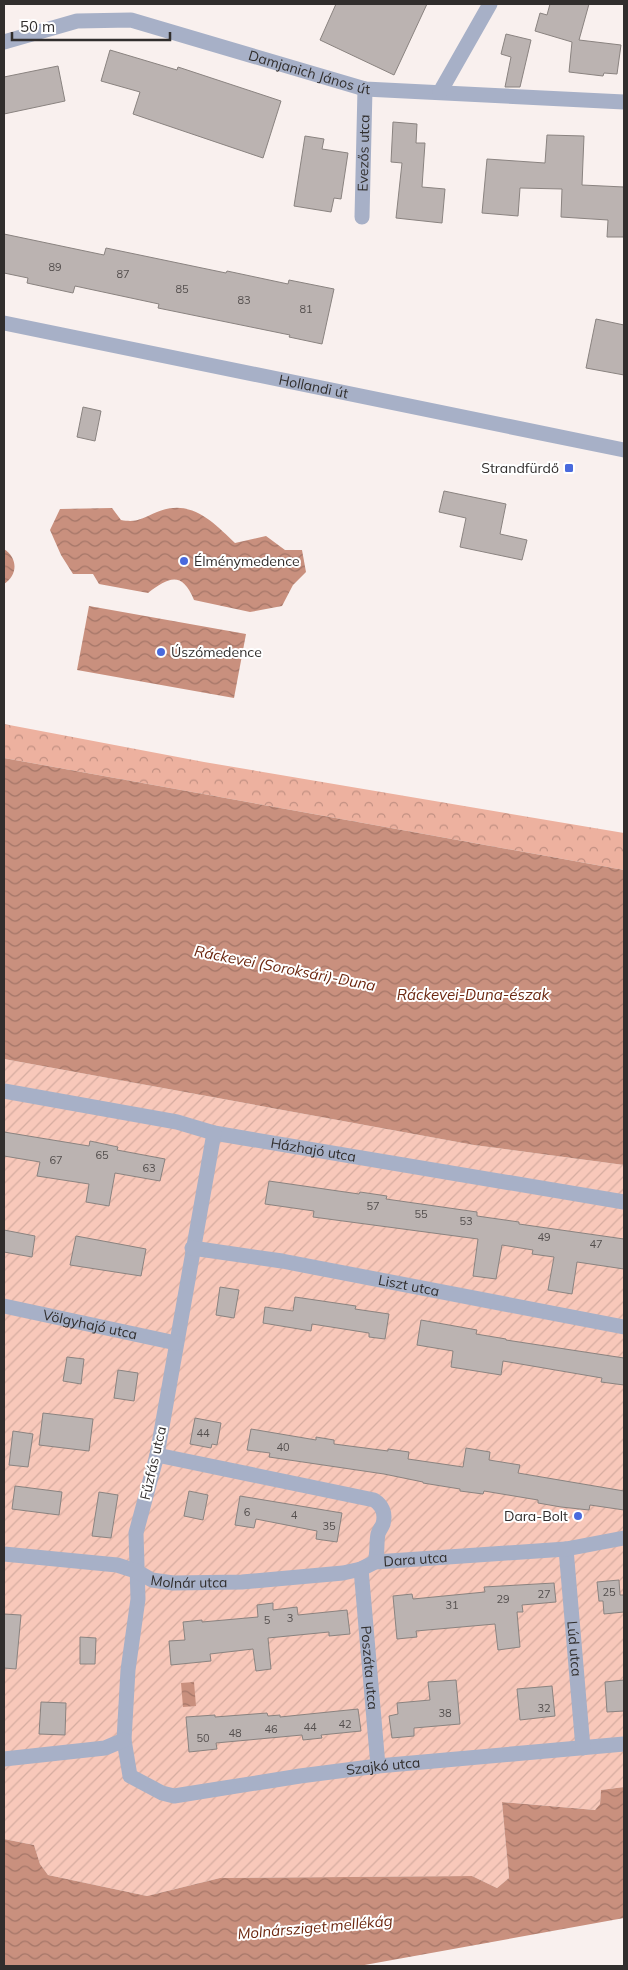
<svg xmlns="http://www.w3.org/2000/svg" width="628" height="1970" viewBox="0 0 628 1970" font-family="Mulish,sans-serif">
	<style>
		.forest { fill: url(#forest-crowns) }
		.garden { fill: url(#garden-furrows) }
		.water { fill: url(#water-waves) }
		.building { fill: #bbb3b1; stroke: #8a8380 }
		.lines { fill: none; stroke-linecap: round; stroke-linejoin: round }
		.minor { stroke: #a7b0c7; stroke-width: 15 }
		.tertiary { stroke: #a7b0c7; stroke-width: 15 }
		.poi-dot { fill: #496add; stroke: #fff; stroke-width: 2 }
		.labels { text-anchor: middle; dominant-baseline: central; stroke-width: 4; stroke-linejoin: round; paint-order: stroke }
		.number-label { font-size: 11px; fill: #544f4e }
		.street-label { font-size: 14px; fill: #312e2d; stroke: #fff }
		.poi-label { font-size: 14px; fill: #312e2d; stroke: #fff; text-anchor: end }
		.water-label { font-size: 15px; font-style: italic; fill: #6c270f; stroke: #fff }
	</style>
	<defs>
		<pattern id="forest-crowns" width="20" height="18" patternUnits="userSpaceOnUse" patternTransform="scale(1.25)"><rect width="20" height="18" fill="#edb19f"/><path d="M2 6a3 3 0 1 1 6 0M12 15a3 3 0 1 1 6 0" fill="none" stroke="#c19082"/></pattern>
		<pattern id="garden-furrows" width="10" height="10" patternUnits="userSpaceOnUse" patternTransform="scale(1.25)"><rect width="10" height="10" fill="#f8c8ba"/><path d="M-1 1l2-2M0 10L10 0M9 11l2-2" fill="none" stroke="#d5aca0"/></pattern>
		<pattern id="water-waves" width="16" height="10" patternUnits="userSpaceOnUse" patternTransform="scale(1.25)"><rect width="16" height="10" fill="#c9907e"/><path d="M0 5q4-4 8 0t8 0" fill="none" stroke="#a47668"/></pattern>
	</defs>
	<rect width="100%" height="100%" fill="#f9f0ee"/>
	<path class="forest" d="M4,724L204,762L624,833V870L4,758Z"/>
	<path class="garden" d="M4,1059L474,1145L624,1165V1787L601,1790L600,1804L595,1810L502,1802L509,1878L497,1888L472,1876L220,1878L147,1896L48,1875L40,1864L34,1845L4,1839Z"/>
	<path class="water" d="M112,508L121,520C138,523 142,518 157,512C191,498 213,522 235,543L266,536L285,550H302L306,572L293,585L282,606L250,612L194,600C182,571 169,577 148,593L99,584L93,574H73L61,555L50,530L60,509Z
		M4,549C18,558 18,575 4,584Z
		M89,606L246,634L234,698L77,670Z
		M4,758L624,870V1165L474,1145L4,1059Z
		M194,1682L196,1706L183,1707L181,1683Z
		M624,1787V1918L359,1966H4V1839L34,1845L40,1864L48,1875L147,1896L220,1878L472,1876L497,1888L509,1878L502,1802L595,1810L600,1804L601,1790Z"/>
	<path class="building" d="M336,4H427L394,75L320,40Z
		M550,4H589L579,40L621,45L617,74L604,73L603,76L569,72L572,42L535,31L540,13L547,15Z
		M506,34L531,40L520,87H505L511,57L501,54Z
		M110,50L177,70L178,67L281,101L263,158L133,114L140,92L101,81Z
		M58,66L65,101L4,114V77Z
		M393,122L417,124L416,143H425L422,187L445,189L442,223L396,218L402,163L391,162Z
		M547,135L584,136L582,185L624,187V237H607L608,220L561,217L562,189L520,188L518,216L482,213L487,159L545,163Z
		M305,136L324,139L322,149L348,153L341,199L334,198L331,212L294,206Z
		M4,234L104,255L106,248L226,273L227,271L288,284L289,280L334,289L322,344L289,337L290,335L158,308L159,304L75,286L73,293L27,283L28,278L4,273Z
		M596,319L624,325V375L586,368Z
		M83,407L101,411L95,441L77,437Z
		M444,491L506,504L500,534L527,540L522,560L460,547L466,518L439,512Z
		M4,1132L89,1146L90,1141L118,1147L117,1150L165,1159L160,1181L115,1173L109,1206L86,1202L89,1184L37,1176L40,1162L4,1156Z
		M269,1181L359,1194L360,1192L387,1196L386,1199L477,1212V1216L519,1222V1224L624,1239V1269L577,1262L572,1294L548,1290L554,1257L532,1254L533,1250L502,1245L496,1279L473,1276L478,1239L313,1217L314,1211L265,1204Z
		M4,1230L35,1236L32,1257L4,1252Z
		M76,1236L146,1249L141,1276L70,1265Z
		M220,1287L239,1290L234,1318L216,1315Z
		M295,1297L356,1306L355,1309L389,1314L385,1339L369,1337V1333L312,1324L311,1331L263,1323L265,1307L293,1311Z
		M421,1320L477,1330L476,1334L506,1339V1340L624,1358V1385L601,1382L602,1378L503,1361L501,1375L451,1367L453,1351L417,1345Z
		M67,1357L84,1359L81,1384L63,1381Z
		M118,1370L138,1373L134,1401L114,1398Z
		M43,1413L93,1419L89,1451L39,1445Z
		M195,1418L221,1423L217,1445L212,1444L211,1448L190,1444Z
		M251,1429L316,1440V1437L334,1440V1444L388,1451V1449L409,1452L408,1459L463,1467L466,1448L490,1452L489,1460L520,1465L518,1473L624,1491V1510L590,1505L589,1510L561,1507L538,1503V1500L484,1491L483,1494L460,1491V1489L423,1483V1482L384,1474L269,1457L270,1453L247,1450Z
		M13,1431L33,1434L28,1467L9,1465Z
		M15,1486L62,1492L59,1515L12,1509Z
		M189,1491L208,1495L203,1520L184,1516Z
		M99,1492L118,1495L111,1538L92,1536Z
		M240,1496L342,1513L337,1542L316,1539L317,1531L256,1519L254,1528L235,1525Z
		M619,1580L620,1595H624V1612L604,1614L603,1601H599L597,1582Z
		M554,1583L556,1602L522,1605L523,1612H517L520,1647L498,1650L495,1624L416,1631L417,1637L397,1639L393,1596L412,1594L413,1599L485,1592L484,1587Z
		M273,1603V1610L297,1607L298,1615L347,1610L350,1634L329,1636V1632L268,1638L271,1669L256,1671L253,1649L210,1654L211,1661L171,1665L169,1641L185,1640L183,1622L202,1620V1622L258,1617L257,1605Z
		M4,1614L21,1615L16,1669L4,1668Z
		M80,1637L96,1638L95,1664H80Z
		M456,1680L460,1724L414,1728V1736L392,1738L389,1716L398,1714L397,1703L430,1700L428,1682Z
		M624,1680V1711L607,1712L605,1682Z
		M552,1686L555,1716L520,1720L517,1689Z
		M41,1702L66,1703L65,1735L39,1734Z
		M358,1709L361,1731L321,1735L322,1738L303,1740L302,1735L216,1743L217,1749L189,1752L186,1717L215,1715V1717L267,1713L268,1716L280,1715V1717Z"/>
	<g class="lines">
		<g class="minor">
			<path id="s1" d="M4,42L77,21L131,20L365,89L624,102"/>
			<path d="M440,92L490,4"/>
			<path id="s2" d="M362,217L365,89"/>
			<path id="s3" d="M4,1091L177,1122L214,1133L624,1202"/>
			<path id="s4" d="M214,1133L157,1455L136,1533L138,1599L128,1670L124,1740L130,1776L162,1793L174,1796L300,1776L378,1766L624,1744"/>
			<path id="s5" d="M192,1248L282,1261L624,1327"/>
			<path id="s6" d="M4,1306L176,1343"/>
			<path d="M157,1455L374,1500C382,1505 386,1513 383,1524C382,1527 379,1530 378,1534C376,1544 378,1552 375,1562"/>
			<path id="s7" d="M566,1549L583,1748"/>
			<path id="s8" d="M4,1554L117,1565L136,1571L152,1580L173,1583L242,1582L343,1573L361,1569L375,1562L566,1549L624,1538"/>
			<path id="s9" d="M361,1569L378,1766"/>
			<path d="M4,1759L105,1748L124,1740"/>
		</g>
		<path class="tertiary" id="s10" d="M4,323L624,450"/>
	</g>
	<g class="poi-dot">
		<rect x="564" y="463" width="10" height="10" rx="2.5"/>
		<circle cx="184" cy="561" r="5"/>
		<circle cx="161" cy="652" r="5"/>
		<circle cx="578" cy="1516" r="5"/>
	</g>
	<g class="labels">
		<g class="number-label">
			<text x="55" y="267">89</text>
			<text x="123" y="274">87</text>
			<text x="182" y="289">85</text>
			<text x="244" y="300">83</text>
			<text x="306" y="309">81</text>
			<text x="102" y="1155">65</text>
			<text x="56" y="1160">67</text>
			<text x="149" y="1168">63</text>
			<text x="373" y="1206">57</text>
			<text x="421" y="1214">55</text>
			<text x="466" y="1221">53</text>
			<text x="544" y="1237">49</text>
			<text x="596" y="1244">47</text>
			<text x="203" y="1433">44</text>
			<text x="283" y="1447">40</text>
			<text x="247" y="1512">6</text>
			<text x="294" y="1515">4</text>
			<text x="329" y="1526">35</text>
			<text x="609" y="1592">25</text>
			<text x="544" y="1594">27</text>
			<text x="503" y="1599">29</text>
			<text x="452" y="1605">31</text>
			<text x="290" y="1618">3</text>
			<text x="267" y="1620">5</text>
			<text x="544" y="1708">32</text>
			<text x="445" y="1713">38</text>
			<text x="345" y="1724">42</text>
			<text x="310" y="1727">44</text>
			<text x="271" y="1729">46</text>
			<text x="235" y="1733">48</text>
			<text x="203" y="1738">50</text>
		</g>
		<g class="street-label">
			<text stroke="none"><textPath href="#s1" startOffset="316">Damjanich János út</textPath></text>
			<text stroke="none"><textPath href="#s2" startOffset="64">Evezős utca</textPath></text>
			<text stroke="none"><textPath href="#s10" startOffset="316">Hollandi út</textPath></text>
			<text stroke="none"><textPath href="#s3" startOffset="315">Házhajó utca</textPath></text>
			<text stroke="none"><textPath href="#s5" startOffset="220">Liszt utca</textPath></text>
			<text stroke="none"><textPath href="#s6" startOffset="88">Völgyhajó utca</textPath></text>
			<text transform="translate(153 1463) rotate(-77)">Fűzfás utca</text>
			<text stroke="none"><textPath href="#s8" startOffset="418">Dara utca</textPath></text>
			<text stroke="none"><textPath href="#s8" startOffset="189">Molnár utca</textPath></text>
			<text stroke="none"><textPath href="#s7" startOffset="100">Lúd utca</textPath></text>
			<text stroke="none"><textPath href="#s9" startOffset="99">Poszáta utca</textPath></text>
			<text stroke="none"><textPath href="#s4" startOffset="912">Szajkó utca</textPath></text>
		</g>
		<g class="poi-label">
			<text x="559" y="468">Strandfürdő</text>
			<text x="194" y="561" text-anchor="start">Élménymedence</text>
			<text x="171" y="652" text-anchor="start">Úszómedence</text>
			<text x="568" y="1516">Dara-Bolt</text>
		</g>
		<g class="water-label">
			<text transform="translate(285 968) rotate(11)">Ráckevei (Soroksári)-Duna</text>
			<text x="473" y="994">Ráckevei-Duna-észak</text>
			<text transform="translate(315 1927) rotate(-5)">Molnársziget mellékág</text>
		</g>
	</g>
	<rect width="628" height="1970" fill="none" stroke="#312e2d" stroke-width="10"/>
	<path d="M12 32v8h158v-8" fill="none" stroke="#312e2d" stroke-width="2.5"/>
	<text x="20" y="32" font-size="15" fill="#312e2d" stroke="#ffffff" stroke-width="4" paint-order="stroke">50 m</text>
</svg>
